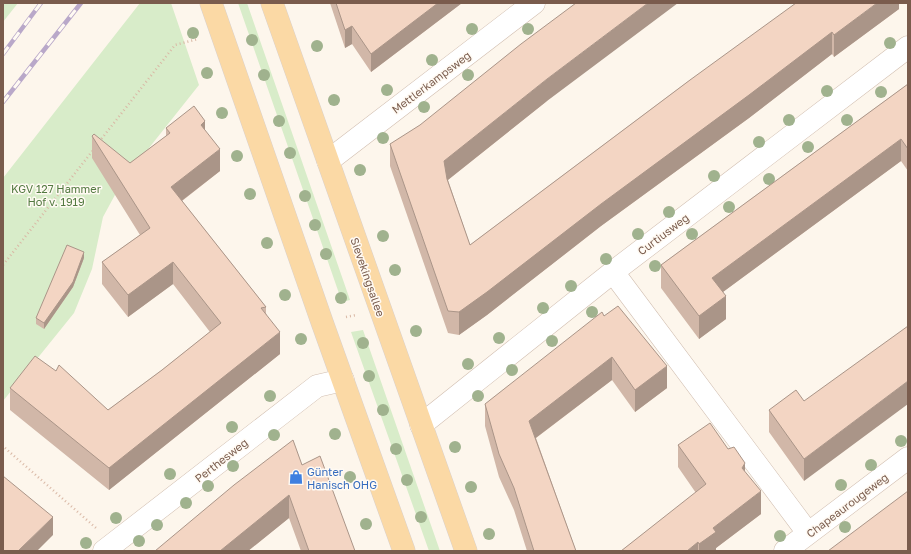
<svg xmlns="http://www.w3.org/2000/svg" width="911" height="554" viewBox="0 0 911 554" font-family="'Golos Text',sans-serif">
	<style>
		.green { fill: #d8ecc9 }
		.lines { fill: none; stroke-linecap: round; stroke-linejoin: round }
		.minor-casing { stroke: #d1beb0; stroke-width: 23 }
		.major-casing { stroke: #dad1cd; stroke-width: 23 }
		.path { stroke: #d9b8a5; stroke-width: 2.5; stroke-dasharray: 1 3; stroke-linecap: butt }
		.minor { stroke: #fff; stroke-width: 22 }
		.major { stroke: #fbd9a5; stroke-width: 22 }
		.rail-casing { stroke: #b9a8c9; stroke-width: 4.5 }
		.rail { stroke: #fffaf3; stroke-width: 3; stroke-dasharray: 9; stroke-linecap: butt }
		.tree { fill: #a0b28e }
		.wall { fill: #d1b7a8 }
		.shaded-wall { fill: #aa9588 }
		.building { fill: #f3d5c3; stroke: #aa9588 }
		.labels { text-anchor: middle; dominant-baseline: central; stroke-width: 3; stroke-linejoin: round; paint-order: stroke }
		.street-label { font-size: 11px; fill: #7a5c4d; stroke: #fffaf3 }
		.park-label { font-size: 11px; fill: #537a41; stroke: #fffaf3 }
		.shop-label { font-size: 11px; fill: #366cbe; stroke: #fffaf3; text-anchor: start }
	</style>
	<rect width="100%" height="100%" fill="#fdf6ec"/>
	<path class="green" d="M3,3H18L3,22Z
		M140,3H171L199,85L122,182L103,217L92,269L74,313L3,401V178Z
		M238,3H247L350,300L342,302Z
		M363,330L440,551H429L351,332Z"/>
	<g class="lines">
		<defs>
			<path id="minor" d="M328,161L534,3
				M613,272L808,533
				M421,425L613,272L908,47
				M104,551L317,386L343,380
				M785,551L908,458"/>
			<path id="major" d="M211,3L322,322L404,551
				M272,3L466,551"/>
		</defs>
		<use href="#minor" class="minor-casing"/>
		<use href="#major" class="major-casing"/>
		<path class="path" d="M99,142L175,45L198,39
			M3,265L94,149
			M346,317L356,315
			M5,448L96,528"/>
		<use href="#minor" class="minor"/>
		<use href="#major" class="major"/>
		<defs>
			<path id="rail" d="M3,54L41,3
				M3,102L81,3"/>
		</defs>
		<use href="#rail" class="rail-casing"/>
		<use href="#rail" class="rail"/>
	</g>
	<g class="tree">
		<circle cx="472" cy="29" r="6"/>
		<circle cx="528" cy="29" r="6"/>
		<circle cx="193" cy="33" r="6"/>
		<circle cx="252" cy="40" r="6"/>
		<circle cx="890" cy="43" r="6"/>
		<circle cx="317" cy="46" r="6"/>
		<circle cx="432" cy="60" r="6"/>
		<circle cx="207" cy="73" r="6"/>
		<circle cx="264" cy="75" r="6"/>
		<circle cx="468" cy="75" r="6"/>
		<circle cx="387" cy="90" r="6"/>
		<circle cx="827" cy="91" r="6"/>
		<circle cx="881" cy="92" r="6"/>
		<circle cx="334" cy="100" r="6"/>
		<circle cx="424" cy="107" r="6"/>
		<circle cx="222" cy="113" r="6"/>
		<circle cx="789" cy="120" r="6"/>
		<circle cx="847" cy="120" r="6"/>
		<circle cx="279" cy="121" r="6"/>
		<circle cx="383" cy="138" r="6"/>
		<circle cx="759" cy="142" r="6"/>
		<circle cx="808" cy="147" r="6"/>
		<circle cx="290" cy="153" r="6"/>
		<circle cx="237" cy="156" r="6"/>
		<circle cx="360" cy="170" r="6"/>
		<circle cx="714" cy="176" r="6"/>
		<circle cx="769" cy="179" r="6"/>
		<circle cx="250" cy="194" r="6"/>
		<circle cx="305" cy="196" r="6"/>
		<circle cx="729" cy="207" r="6"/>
		<circle cx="669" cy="212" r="6"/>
		<circle cx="315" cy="225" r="6"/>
		<circle cx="638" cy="234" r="6"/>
		<circle cx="692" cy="234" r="6"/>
		<circle cx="383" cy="236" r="6"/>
		<circle cx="267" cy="243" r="6"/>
		<circle cx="326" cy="254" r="6"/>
		<circle cx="606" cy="259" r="6"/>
		<circle cx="655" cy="266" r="6"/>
		<circle cx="395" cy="270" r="6"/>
		<circle cx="571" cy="286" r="6"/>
		<circle cx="285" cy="295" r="6"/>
		<circle cx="341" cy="298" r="6"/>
		<circle cx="543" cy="308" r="6"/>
		<circle cx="592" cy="312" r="6"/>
		<circle cx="416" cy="331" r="6"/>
		<circle cx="499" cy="338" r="6"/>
		<circle cx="301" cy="339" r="6"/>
		<circle cx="552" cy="341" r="6"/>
		<circle cx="363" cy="343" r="6"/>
		<circle cx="468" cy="364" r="6"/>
		<circle cx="512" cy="370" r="6"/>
		<circle cx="369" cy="376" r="6"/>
		<circle cx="270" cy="396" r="6"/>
		<circle cx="478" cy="396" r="6"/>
		<circle cx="383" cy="410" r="6"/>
		<circle cx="232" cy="427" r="6"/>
		<circle cx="335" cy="434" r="6"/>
		<circle cx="274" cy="435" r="6"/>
		<circle cx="901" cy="441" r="6"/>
		<circle cx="455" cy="447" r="6"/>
		<circle cx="396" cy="449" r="6"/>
		<circle cx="871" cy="465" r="6"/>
		<circle cx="233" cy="466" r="6"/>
		<circle cx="170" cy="474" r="6"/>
		<circle cx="350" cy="477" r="6"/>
		<circle cx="407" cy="480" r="6"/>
		<circle cx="841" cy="485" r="6"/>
		<circle cx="208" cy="486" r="6"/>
		<circle cx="471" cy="487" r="6"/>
		<circle cx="186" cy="503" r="6"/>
		<circle cx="421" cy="517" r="6"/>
		<circle cx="116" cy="518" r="6"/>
		<circle cx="366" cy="524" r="6"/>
		<circle cx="157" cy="525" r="6"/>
		<circle cx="845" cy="527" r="6"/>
		<circle cx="489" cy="534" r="6"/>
		<circle cx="780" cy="536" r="6"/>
		<circle cx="139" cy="541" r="6"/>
		<circle cx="86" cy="543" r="6"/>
	</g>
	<path class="wall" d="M330,3H462L371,72L352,44L345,48Z
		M899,3V9L834,57L832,54L749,118L601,226L487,315L459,335L448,333L390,166V144L547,101L448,180L470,245L690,80Z
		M908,84V171L901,161L723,292L726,319L699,339L661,288V265Z
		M166,128L205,130L220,171L182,201L266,307V313L280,354L109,490L10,410V388L108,410L162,370L210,332L173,284L128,317L102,284V262L140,235L92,158V136L130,163L166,136Z
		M84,258L73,287L44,329L36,324V318Z
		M604,316L667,388L635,412L612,380L536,438L576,551H527L514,510L499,477L485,426V404Z
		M804,401V481L769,432V410Z
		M678,445L728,449L745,472L761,514L716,548V551H621L696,493L678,467Z
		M302,465L355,551H301L289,518L248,551H155Z"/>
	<path class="shaded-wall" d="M438,3H462L371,72V54Z
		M648,3H678L547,101L444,183V161L547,79Z
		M877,3H899V9L834,57V35Z
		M352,26V44L345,48V30Z
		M832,32V54L749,118L601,226L487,315L459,335V312L601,204Z
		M205,121V143L201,125Z
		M901,139V161L712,300V278Z
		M220,149V171L171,209V187Z
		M84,252V258L73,287L44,329V323Z
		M173,262V284L128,317V295Z
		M726,296V319L699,339V316Z
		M280,332V354L109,490V468Z
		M612,357V380L529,443V421Z
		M667,366V388L635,412V390Z
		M908,381V404L804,481V459Z
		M745,463V486L742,468Z
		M761,491V514L716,548V551H699V544L713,528Z
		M289,495V518L248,551H220Z
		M53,517V535L37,551H18Z
		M698,542V551H687Z"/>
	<path class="building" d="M336,3H438L371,54L352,26L345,30Z
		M576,3H648L547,79L444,161L447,179L470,245L690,80L796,3H877L834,35L832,32L749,95L601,204L487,292L459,312L448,311L390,144L420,125L521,44Z
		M908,84V149L901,139L712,278L726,296L699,316L661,265Z
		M194,106L205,121L201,125L220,149L171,187L266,307L261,308L280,332L109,468L10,388L35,356L56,371L59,365L108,410L162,370L221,323L173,262L128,295L102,262L150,228L92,136L94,134L130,163L170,133L166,128Z
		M67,245L84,252L73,282L44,323L36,318Z
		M618,306L667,366L635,390L612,357L529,421L576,551H534L514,488L499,454L485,404L602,312L604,316Z
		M908,326V381L804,459L769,410L796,390L804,401Z
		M710,423L728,449L734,447L745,463L742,468L761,491L713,528L716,532L699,544L698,542L687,551H621L706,484L678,445Z
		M293,440L302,465L320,456L355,551H309L289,495L220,551H155L234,485Z
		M3,476L53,517L18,551H3Z
		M908,491V551H828Z"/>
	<defs>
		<symbol id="shop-bare" viewBox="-9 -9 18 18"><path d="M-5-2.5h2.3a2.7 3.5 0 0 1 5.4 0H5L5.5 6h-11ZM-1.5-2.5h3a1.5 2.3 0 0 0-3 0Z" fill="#3f7fe0" stroke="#fffaf3" stroke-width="2.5" paint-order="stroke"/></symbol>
	</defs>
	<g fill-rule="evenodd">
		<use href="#shop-bare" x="286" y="467" width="20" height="20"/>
	</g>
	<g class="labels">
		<g class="street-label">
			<text transform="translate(431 82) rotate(-37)">Mettlerkampsweg</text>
			<text transform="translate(663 234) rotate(-37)">Curtiusweg</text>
			<text transform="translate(368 277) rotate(71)">Sievekingsallee</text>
			<text transform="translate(221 460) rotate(-38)">Perthesweg</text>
			<text transform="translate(847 505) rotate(-37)">Chapeaurougeweg</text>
		</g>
		<g class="park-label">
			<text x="56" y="188">KGV 127 Hammer<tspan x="56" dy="13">Hof v. 1919</tspan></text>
		</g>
		<g class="shop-label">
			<text x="307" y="471">Günter<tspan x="307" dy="13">Hanisch OHG</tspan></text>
		</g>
	</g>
	<rect width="911" height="554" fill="none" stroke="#7a5c4d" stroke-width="8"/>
</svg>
